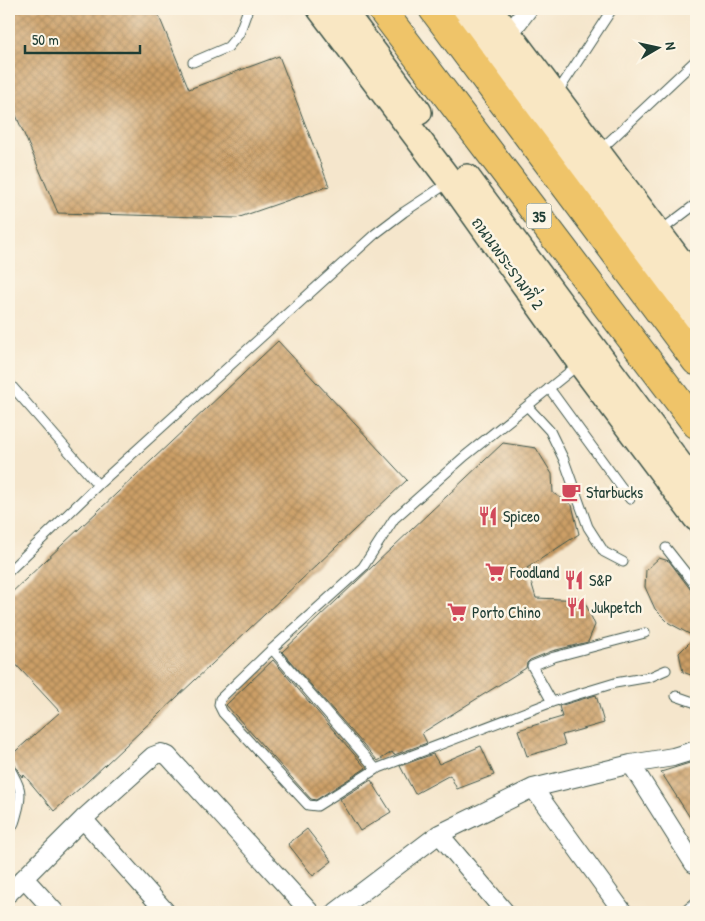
<svg xmlns="http://www.w3.org/2000/svg" width="705" height="921" viewBox="0 0 705 921" font-family="'Patrick Hand','Playpen Sans Thai',sans-serif">
	<style>
		.building { fill: url(#building-cross-hatch) }
		.lines { fill: none; stroke-linecap: round; stroke-linejoin: round }
		.service-casing { stroke: #3f564b; stroke-width: 11 }
		.minor-casing { stroke: #3f564b; stroke-width: 20 }
		.secondary-casing { stroke: #3f564b; stroke-width: 28 }
		.trunk-casing { stroke: #3f564b; stroke-width: 30 }
		.service { stroke: #fff; stroke-width: 9 }
		.minor { stroke: #fff; stroke-width: 18 }
		.secondary { stroke: #f9e7c3; stroke-width: 25 }
		.trunk { stroke: #efc469; stroke-width: 28 }
		.labels { text-anchor: middle; dominant-baseline: central; stroke-width: 5; stroke-linejoin: round; paint-order: stroke }
		.shield { fill: #fcf5e5; stroke: #617469; stroke-width: 1 }
		.shield-label { font-size: 15px; font-weight: bold; fill: #1f3d34 }
		.street-label { font-size: 16px; fill: #1f3d34; stroke: #fcf5e5 }
		.poi-label { font-size: 16px; fill: #1f3d34; stroke: #fcf5e5; text-anchor: start }
	</style>
	<defs>
		<pattern id="building-cross-hatch" width="8" height="8" patternUnits="userSpaceOnUse" patternTransform="scale(1.25)"><rect width="8" height="8" fill="#cc9f66"/><path d="M0 0l8 8M0 8l8-8" fill="none" stroke="#a58355"/></pattern>
	</defs>
	<rect width="100%" height="100%" fill="#fcf5e5"/>
	<filter id="ink" filterUnits="userSpaceOnUse"><feTurbulence type="fractalNoise" baseFrequency=".02" numOctaves="2"/><feDisplacementMap in="SourceGraphic" scale="10" xChannelSelector="R" yChannelSelector="G"/><feConvolveMatrix kernelMatrix="1 2 1 2 8 2 1 2 1" color-interpolation-filters="sRGB"/></filter>
	<filter id="wash" filterUnits="userSpaceOnUse"><feTurbulence type="fractalNoise" baseFrequency=".0096" numOctaves="4" result="noise"/><feDisplacementMap in="SourceGraphic" scale="20" xChannelSelector="R" yChannelSelector="G"/><feGaussianBlur stdDeviation="1.12" result="paint"/><feColorMatrix in="noise" values="0 0 0 0 0 0 0 0 0 0 0 0 0 0 0 0 0 1.4 0 .05"/><feComposite in="paint" operator="in"/></filter>
	<g filter="url(#wash)">
		<rect width="100%" height="100%" fill="#f5e6cc"/>
		<g id="blocks">
			<path class="building" d="M9,9H156L189,89L279,56L329,186L237,218L58,213L9,99Z
				M278,341L407,480L88,781L54,811L24,775L22,777L14,764L9,761V757L60,712L9,657V595Z
				M503,443L536,448L552,474L553,493L572,505L579,534L527,568L536,598L584,600L595,625L588,642L552,651L530,660L527,663L526,668L422,733L427,743L394,755L392,752L378,761L282,652Z
				M659,558L669,561L691,590L696,592V677L683,672L679,653L695,637L669,623L655,609L645,587L646,570Z
				M273,660L366,768L316,800L311,799L226,705Z
				M596,695L604,723L562,735L565,745L527,756L518,730L562,717L559,706Z
				M481,746L494,775L457,789L450,775L415,794L400,766L433,754L439,764Z
				M696,761V827L661,772Z
				M371,780L391,812L360,831L340,799Z
				M307,829L332,861L313,876L288,844Z"/>
		</g>
	</g>
	<g filter="url(#ink)">
		<use href="#blocks" fill-opacity="0" stroke="#3f564b" stroke-width="1"/>
		<g class="lines">
			<defs>
				<path id="service" d="M193,62L228,47L239,34L248,9
					M557,93L612,9
					M598,152L696,60
					M659,232L696,204
					M578,365L465,456L394,519L363,567L272,649L220,699L219,705L223,713L308,805L317,806L376,769L552,702L615,683L650,677L666,670
					M9,383L98,485
					M549,388L630,499
					M527,406L550,431L564,460L588,527L604,552L623,562
					M666,548L696,586
					M9,571L98,485L375,234L404,212L448,183
					M272,649L376,769
					M676,696L696,703
					M552,702L532,666L554,657L645,633
					M9,767C20,786 23,792 17,813C15,821 14,825 9,831
					M684,912L696,902"/>
				<path id="minor" d="M509,34L528,9
					M631,764L694,864
					M533,788L623,912
					M83,819L166,912
					M439,834L505,912
					M24,878L55,912
					M9,893L83,819L153,756L161,753L168,756L310,912
					M336,912L439,834L533,788L631,764L673,757L696,750"/>
				<path id="secondary" d="M320,9L450,181L580,363L696,518
					M342,9L419,112
					M465,9L696,319
					M490,9L696,282
					M467,177L696,486"/>
				<path id="trunk" d="M381,9L696,424
					M433,9L696,361"/>
			</defs>
			<use href="#service" class="service-casing"/>
			<use href="#minor" class="minor-casing"/>
			<use href="#secondary" class="secondary-casing"/>
			<use href="#trunk" class="trunk-casing"/>
			<use href="#service" class="service"/>
			<use href="#minor" class="minor"/>
			<use href="#secondary" class="secondary"/>
			<use href="#trunk" class="trunk"/>
		</g>
	</g>
	<defs>
		<symbol id="cafe-bare" viewBox="-9 -9 18 18"><path d="M-5.5-4.5H6V0H3Q3 3.5 0 3.5H-2.5Q-5.5 3.5-5.5 0ZM3-3.2v2h1.7v-2ZM-6 4.5H4V6H-6Z" fill="#d1495b" stroke="#fcf5e5" stroke-width="2.5" paint-order="stroke"/></symbol>
		<symbol id="restaurant-bare" viewBox="-9 -9 18 18"><path d="M-5-6h1v4h1v-4h1v4h1v-4h1v5L-1.5 .5V6h-2V.5L-5-1ZM5-6V6H3V1.5H1.5Q1.5-4 5-6Z" fill="#d1495b" stroke="#fcf5e5" stroke-width="2.5" paint-order="stroke"/></symbol>
		<symbol id="supermarket-bare" viewBox="-9 -9 18 18"><path d="M-6-5.5h2.5l.6 2H6L4.5 2H-2.5L-4.4-4H-6ZM-1.5 3.2a1.3 1.3 0 1 0 .1 0ZM3 3.2a1.3 1.3 0 1 0 .1 0Z" fill="#d1495b" stroke="#fcf5e5" stroke-width="2.5" paint-order="stroke"/></symbol>
	</defs>
	<g fill-rule="evenodd">
		<use href="#cafe-bare" x="557" y="478" width="28" height="28"/>
		<use href="#restaurant-bare" x="474" y="502" width="28" height="28"/>
		<use href="#supermarket-bare" x="481" y="558" width="28" height="28"/>
		<use href="#restaurant-bare" x="560" y="566" width="28" height="28"/>
		<use href="#restaurant-bare" x="562" y="593" width="28" height="28"/>
		<use href="#supermarket-bare" x="443" y="598" width="28" height="28"/>
	</g>
	<g class="labels">
		<rect class="shield" x="526.5" y="203.5" width="25" height="25" rx="4"/>
		<g class="shield-label">
			<text x="539" y="216">35</text>
		</g>
		<g class="street-label">
			<text transform="translate(508 263) rotate(54)">ถนนพระรามที่ 2</text>
		</g>
		<g class="poi-label">
			<text x="586" y="492">Starbucks</text>
			<text x="503" y="516">Spiceo</text>
			<text x="510" y="572">Foodland</text>
			<text x="589" y="580">S&amp;P</text>
			<text x="591" y="607">Jukpetch</text>
			<text x="472" y="612">Porto Chino</text>
		</g>
	</g>
	<rect width="705" height="921" fill="none" stroke="#fcf5e5" stroke-width="30"/>
	<g transform="translate(658 48) rotate(81)" stroke="#fcf5e5" stroke-width="4" paint-order="stroke">
	<path d="M0-4L9 19L0 12L-9 19Z" fill="#1f3d34"/>
	<text y="-8" font-size="14" font-weight="bold" text-anchor="middle" fill="#1f3d34">N</text>
	</g>
	<path d="M25 45v8h115v-8" fill="none" stroke="#1f3d34" stroke-width="2.5"/>
	<text x="32" y="45" font-size="15" fill="#1f3d34" stroke="#fcf5e5" stroke-width="4" paint-order="stroke">50 m</text>
</svg>
